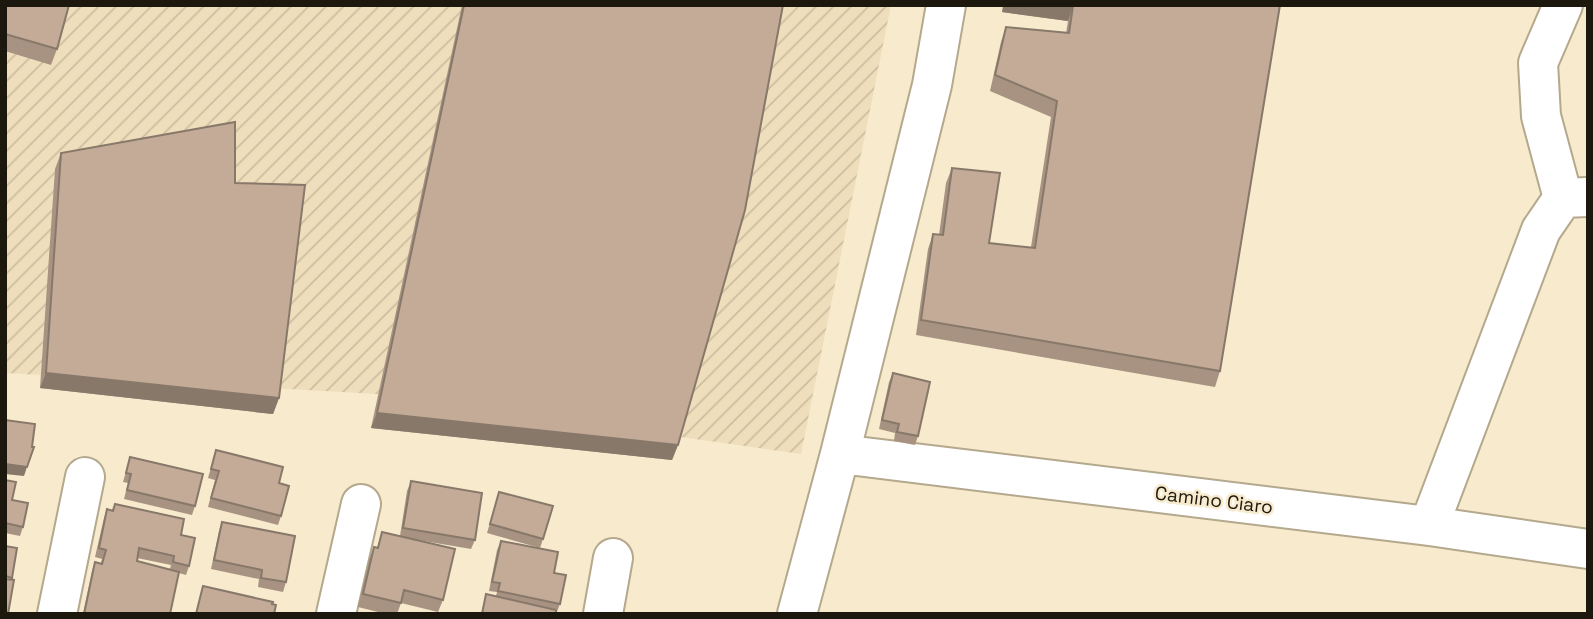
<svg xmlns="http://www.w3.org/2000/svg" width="1593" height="619" viewBox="0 0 1593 619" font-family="'Space Grotesk',sans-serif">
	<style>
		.industrial { fill: url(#industrial-furrows) }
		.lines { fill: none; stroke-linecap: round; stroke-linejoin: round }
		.minor-casing { stroke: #b4a88d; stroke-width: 42 }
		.minor { stroke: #fff; stroke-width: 38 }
		.wall { fill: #a89382; fill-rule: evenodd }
		.shaded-wall { fill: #88786a }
		.building { fill: #c3ab97; stroke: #88786a; stroke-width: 2 }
		.labels { text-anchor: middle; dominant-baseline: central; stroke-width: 5; stroke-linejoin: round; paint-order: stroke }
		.street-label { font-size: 19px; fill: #1d180e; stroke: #f7eacd }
	</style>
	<defs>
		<pattern id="industrial-furrows" width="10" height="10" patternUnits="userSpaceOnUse" patternTransform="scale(1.75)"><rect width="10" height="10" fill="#efdebb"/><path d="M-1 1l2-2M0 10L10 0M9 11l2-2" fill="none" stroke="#ccbea0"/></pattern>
	</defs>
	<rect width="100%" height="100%" fill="#f7eacd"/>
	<path class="industrial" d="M5,5H891L801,454L377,394L5,373Z"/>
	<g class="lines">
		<defs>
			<path id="minor" d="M1563,5L1538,63L1541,116L1563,198
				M840,454L1429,526L1588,549
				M1429,526L1541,230L1563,198L1588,197
				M57,614L85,477
				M336,614L361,504
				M603,614L613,558
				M797,614L840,454L932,85L946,5"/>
		</defs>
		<use href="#minor" class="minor-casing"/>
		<use href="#minor" class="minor"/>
	</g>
	<path class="wall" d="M5,5L57,49L51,65L5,51Z
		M462,5H783L678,445L672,460L371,428Z
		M1003,5H1280L1220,371L1215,387L916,335L928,249L933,234L939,235L946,183L952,168L989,243L1031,247L1051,117L990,91L1001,42L1006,27L1066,33L1068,21L1002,12Z
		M61,153L235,183L279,398L273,414L40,388L55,169Z
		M893,373L918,436L915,445L894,441L895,433L879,429L889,382Z
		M216,450L279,483L281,516L278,525L208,507L215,480L208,478Z
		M130,457L195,506L192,515L124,499L128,483L123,482Z
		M5,480L23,527L20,536L5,533Z
		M411,481L475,540L471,549L418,540L443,600L438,612L401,603L397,614H386L358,607L369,560L374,547L377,548L382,532L400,536L407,491Z
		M499,492L543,539L540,548L487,533Z
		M115,504L181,535L189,566L186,575L179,573L170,614H83L92,571L95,562L101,563L102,559L95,557L104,518L107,509L112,510ZM137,558L171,565L170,569L137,561Z
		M222,522L286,582L283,592L258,587L259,579L211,569L219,531Z
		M501,541L554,573L560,604L556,614H481L486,594L496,596L497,592L489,591L497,550Z"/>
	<path class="shaded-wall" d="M1004,5H1070L1073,6L1068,21L1002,12Z
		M46,373L279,398L273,414L40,388Z
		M377,413L678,445L672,460L371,428Z
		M5,464L27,467L24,476L5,474Z"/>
	<path class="building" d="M5,5H69L57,49L5,34Z
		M464,5H783L745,210L678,445L377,413Z
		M1070,5H1280L1220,371L921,320L933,234L943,235L952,168L1000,173L989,243L1035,248L1057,101L995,75L1006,27L1069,33L1073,6Z
		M235,122V183L305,185L279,398L46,373L61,153Z
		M893,373L930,382L918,436L897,432L899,424L882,420Z
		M5,420L35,424L32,447H34L27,467L5,464Z
		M216,450L283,467L279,483L289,486L281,516L211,498L219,471L211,469Z
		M130,457L203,474L195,506L127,490L131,474L126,473Z
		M5,480L16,482L12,500L28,503L23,527L5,523Z
		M411,481L482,493L475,540L403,528Z
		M499,492L553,506L543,539L490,524Z
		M115,504L184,519L181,535L195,538L189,566L173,562L174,556L139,548L137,561L179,572L170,614H84L95,562L102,564L106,550L99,548L107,509L113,511Z
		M222,522L295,536L286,582L261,578L262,570L214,560Z
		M382,532L455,549L443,600L404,590L401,603L363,594L374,547L378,548Z
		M501,541L558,552L554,573L566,575L560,604L498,591L500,583L492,582Z
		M5,546L17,548L12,578L5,576Z
		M5,579L14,580L8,614H5Z
		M203,586L273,602L272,604L276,605L274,614H196Z
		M486,594L556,610V614H482Z"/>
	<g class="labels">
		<g class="street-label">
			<text transform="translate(1214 500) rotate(7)">Camino Ciaro</text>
		</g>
	</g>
	<rect width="1593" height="619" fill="none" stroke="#1d180e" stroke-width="14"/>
</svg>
